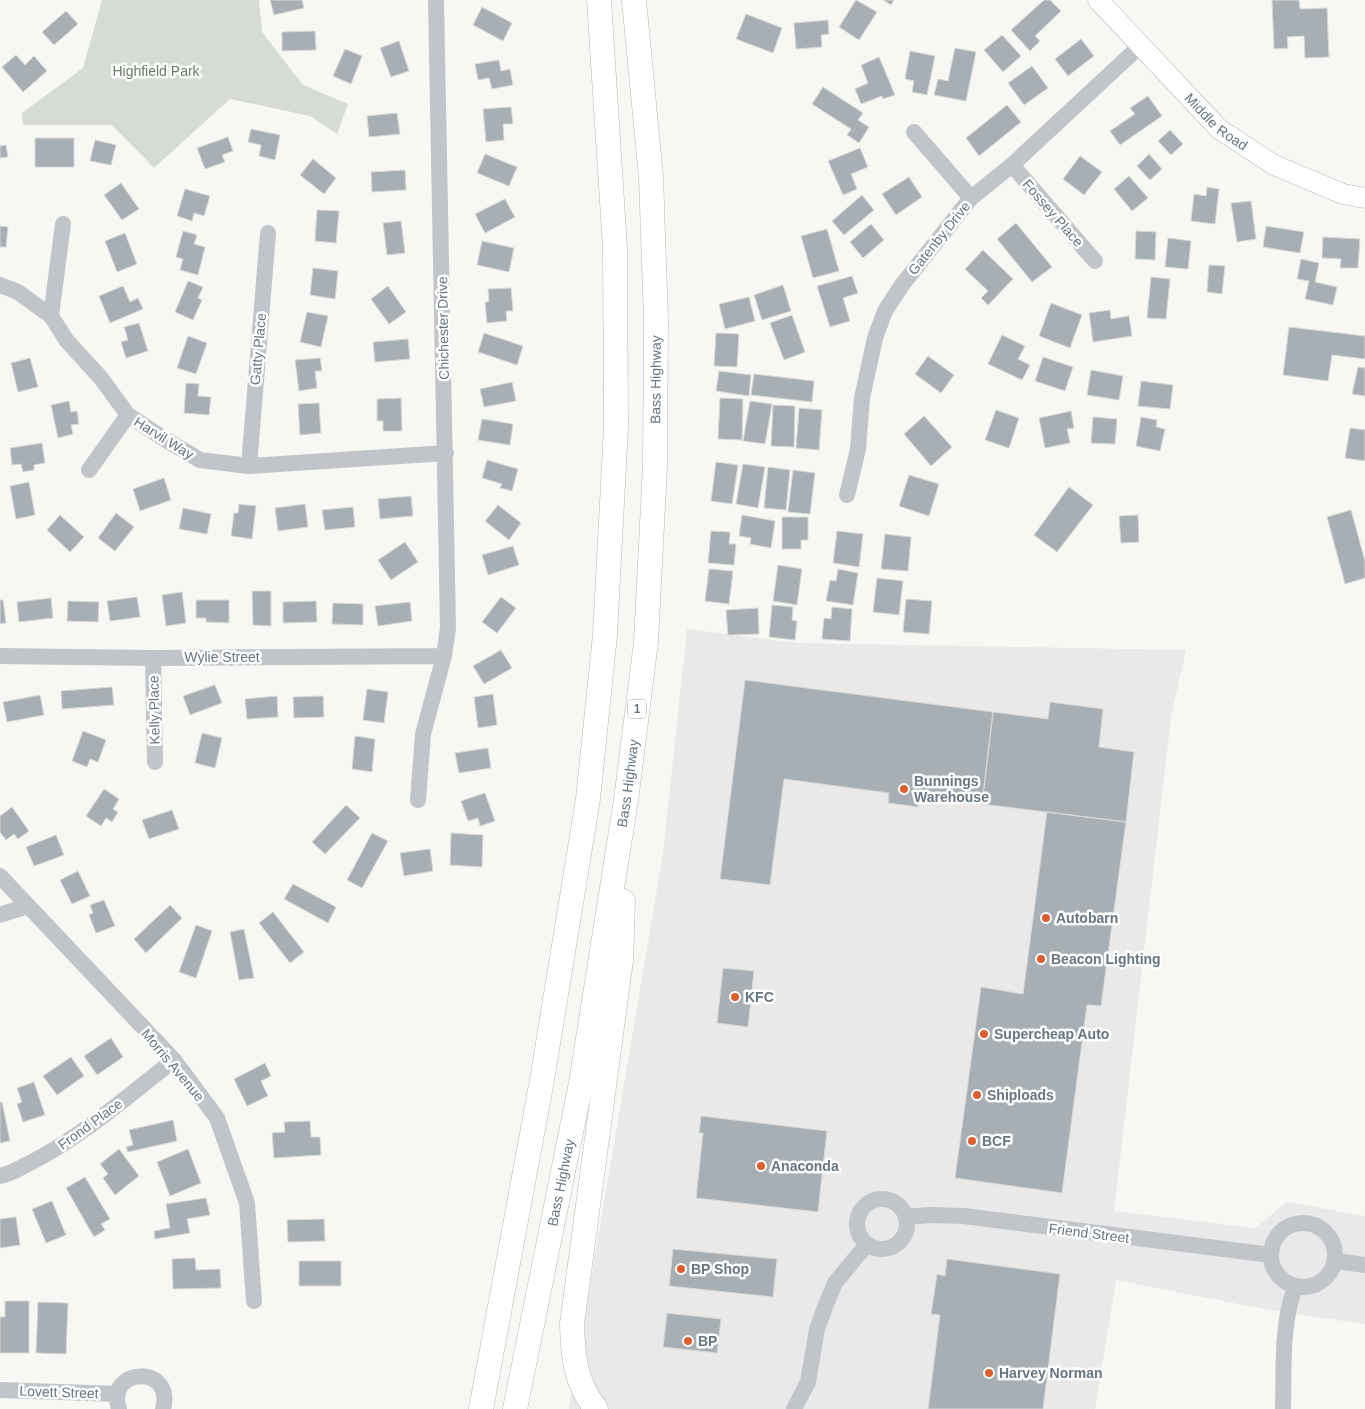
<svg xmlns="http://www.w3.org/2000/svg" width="1365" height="1409" viewBox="0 0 1365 1409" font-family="Helvetica,sans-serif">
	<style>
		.built { fill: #e8e9e8 }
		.green { fill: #d6dcd4 }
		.building { fill: #a7afb5; stroke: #d9d9d7 }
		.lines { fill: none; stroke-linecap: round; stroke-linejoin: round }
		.major-casing { stroke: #b4b8bc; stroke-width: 21 }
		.highway-casing { stroke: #b4b7bb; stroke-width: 25 }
		.minor { stroke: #c1c4c8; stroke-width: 16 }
		.major { stroke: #fff; stroke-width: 20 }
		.highway { stroke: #fff; stroke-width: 24 }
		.poi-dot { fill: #db5f30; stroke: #fff; stroke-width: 2 }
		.labels { text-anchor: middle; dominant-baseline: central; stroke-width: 5; stroke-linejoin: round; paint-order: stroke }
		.shield { fill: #fff; stroke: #959fa9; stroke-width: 1 }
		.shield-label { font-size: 12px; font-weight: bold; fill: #677684 }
		.park-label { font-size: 14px; fill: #697b66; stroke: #fff }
		.street-label { font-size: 14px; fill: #677684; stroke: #fff }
		.poi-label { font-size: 14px; font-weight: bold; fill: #677684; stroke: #fff; text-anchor: start }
	</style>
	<rect width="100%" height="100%" fill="#f7f7f4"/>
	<path class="built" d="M687,629L799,643L1186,650L1171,717L1114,1211L1255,1228L1287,1202L1365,1216V1324L1269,1310L1116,1280L1095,1409H569L663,854Z"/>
	<path class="green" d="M102,0H259L262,32L303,85L348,104L337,134L310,116L230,99L154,168L112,125H23L22,113L83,68Z"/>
	<path class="building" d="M270,0H302L304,8L274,15Z
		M856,0L877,12L859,40L839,27Z
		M883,0H894L891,5Z
		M1044,0H1050L1061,11L1035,36L1040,41L1030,51L1011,30Z
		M1272,0H1299L1300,9L1327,8L1329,57L1305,58L1304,36L1287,37L1288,48L1274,49Z
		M482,7L512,23L503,41L473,25Z
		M66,11L78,24L54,45L42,32Z
		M746,14L782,28L773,53L736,39Z
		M828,20L829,34L821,35L822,47L796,49L794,23Z
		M315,31L316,50L282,51V32Z
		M1002,35L1021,56L1003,72L984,50Z
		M1081,39L1094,56L1068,76L1055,59Z
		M399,41L409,71L391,77L380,48Z
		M955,48L976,52L966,101L934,95L938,79L948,81Z
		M345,49L362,56L351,84L333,76Z
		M910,51L935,56L927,95L912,92L914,81L905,79Z
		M16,55L25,65L34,56L47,71L23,92L2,67Z
		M879,57L895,95L883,99L882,96L861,104L855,89L868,83L861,65Z
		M499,60L501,71L510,69L513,85L492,89L489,78L478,80L475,64Z
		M1032,66L1048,88L1024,105L1008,83Z
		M823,87L863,113L858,120L869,127L859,143L847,135L851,129L812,104Z
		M1148,96L1162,116L1120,145L1110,131L1135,114L1130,108Z
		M1007,105L1021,122L979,156L966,138Z
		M511,107L513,124H503L504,140L486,142L483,109Z
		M397,113L400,134L369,137L367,116Z
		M251,129L280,135L275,160L259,156L261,145L248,142Z
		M1170,130L1183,144L1171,155L1158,141Z
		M228,137L233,151L222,155L225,162L205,169L197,148Z
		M35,138H74V167H35Z
		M95,140L116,145L111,165L90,161Z
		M6,145L8,157L0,158V146Z
		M860,148L868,167L851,174L857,189L843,195L828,161Z
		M485,154L517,167L509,186L477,173Z
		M1149,154L1162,169L1150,180L1137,166Z
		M1080,156L1102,172L1084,195L1063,179Z
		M313,159L336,178L324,194L300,175Z
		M405,170L406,190L372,192L371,172Z
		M1129,176L1148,198L1132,211L1114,189Z
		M909,177L922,197L896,215L882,194Z
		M121,183L139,209L122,220L104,195Z
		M1207,187L1219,189L1215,224L1191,221L1194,194L1206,196Z
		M185,189L210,196L204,216L194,213L192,221L177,216Z
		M862,195L874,210L844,235L832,221Z
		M505,199L515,217L485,233L475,214Z
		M1251,201L1256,239L1237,242L1231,203Z
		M317,210L339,211L336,243L315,241Z
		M401,221L405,253L387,255L383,223Z
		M1016,223L1052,267L1032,282L997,239Z
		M871,224L884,240L863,258L850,242Z
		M0,226L8,227L6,247H0Z
		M1266,226L1304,232L1300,253L1263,247Z
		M827,229L839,271L813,278L801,236Z
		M183,231L197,235L194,244L205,247L198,275L180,270L183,259L176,257Z
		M1136,231L1156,232L1155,260L1135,259Z
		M125,233L137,264L117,272L105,241Z
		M1323,237L1360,239L1358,268H1340L1341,259L1322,258Z
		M1168,238L1191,241L1188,269L1165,267Z
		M482,241L514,248L509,272L477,265Z
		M983,250L1013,279L988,305L981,298L988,291L965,269Z
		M1301,259L1319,263L1315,282L1337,287L1333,305L1305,299L1309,281L1297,279Z
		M1209,265L1225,266L1222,294L1207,292Z
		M313,268L338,271L335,299L310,295Z
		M852,276L858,293L843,298L850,321L830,327L817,286Z
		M1151,277L1170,279L1166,319L1147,318Z
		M188,281L203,287L198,298L202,300L193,320L175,312Z
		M783,285L791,311L762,320L754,295Z
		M123,286L130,302L138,298L143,309L110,323L99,296Z
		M388,286L406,312L389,324L371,299Z
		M511,288L513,311H506L507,321L487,323L485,302H489L488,289Z
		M749,297L755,321L725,329L719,304Z
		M1051,303L1082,315L1070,348L1039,336Z
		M1110,310L1111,319L1129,316L1132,336L1093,342L1089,313Z
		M307,312L328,316L321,347L300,342Z
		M792,315L805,352L784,360L770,323Z
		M139,323L148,351L126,358L121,342L128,340L124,327Z
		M1289,327L1365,336V359L1332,355L1328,381L1283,375Z
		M484,333L523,346L517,365L478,352Z
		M716,333L739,334L737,367L714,366Z
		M1002,335L1025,346L1018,359L1030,365L1022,380L988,364Z
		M188,336L207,343L196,374L177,368Z
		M408,339L410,359L375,362L373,342Z
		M928,356L954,375L941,393L915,374Z
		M1043,357L1073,367L1065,391L1035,381Z
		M30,358L38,387L18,392L11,363Z
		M320,358L322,371H315L317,388L299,391L295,360Z
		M1358,367L1365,368V396L1352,394Z
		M1091,370L1123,376L1119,400L1087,395Z
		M719,371L751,375L749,396L716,391Z
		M754,374L814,381L812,402L751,395Z
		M1141,381L1173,385L1170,409L1138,406Z
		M512,382L516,401L484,407L480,389Z
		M186,383L199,384L198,396L211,397L209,415L184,413Z
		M401,398L402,431H383V421H377V399Z
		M720,398L743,399L742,440L718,439Z
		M69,401L71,412L77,411L79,424L71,425L73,434L58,438L51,405Z
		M750,401L772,404L765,444L743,441Z
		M319,403L321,433L300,435L298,404Z
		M773,405L795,406L794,447L771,446Z
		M799,408L822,410L819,450L796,448Z
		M996,410L1019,418L1009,448L985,440Z
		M1071,411L1074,428L1067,429L1070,443L1045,448L1039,418Z
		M924,416L952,447L931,466L904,434Z
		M1093,417L1117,419L1115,444L1091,443Z
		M1141,417L1157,420L1156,427L1165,429L1160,451L1136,446Z
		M482,419L513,424L510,445L478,440Z
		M1350,428L1365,430V461L1345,458Z
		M42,443L45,463L34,465V470L23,472L21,464L12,465L10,448Z
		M487,460L518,469L512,491L500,488L502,484L482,478Z
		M716,462L738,465L732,504L711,501Z
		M743,464L765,467L758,508L736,504Z
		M768,467L790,470L786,510L764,508Z
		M793,470L815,473L810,514L788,512Z
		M909,475L939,484L929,516L899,506Z
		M164,478L171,500L140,511L133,489Z
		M29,482L35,515L16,519L10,486Z
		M1069,487L1093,505L1057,552L1034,535Z
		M411,496L413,516L380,519L378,499Z
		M239,504L256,506L252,539L231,536L234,513H238Z
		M305,504L308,527L278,531L275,508Z
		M498,505L521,523L509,540L485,521Z
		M353,507L355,527L325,530L322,510Z
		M183,508L211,514L207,534L179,529Z
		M1351,510L1365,561V578L1345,584L1327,517Z
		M116,513L134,527L115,551L98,538Z
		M60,515L84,537L70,552L47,530Z
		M742,515L775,521L771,548L750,544L751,538L739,536Z
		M1138,515L1139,542L1121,543L1119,516Z
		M782,517H808V540H801V549H782Z
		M711,531L730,532L729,544H736L734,565L708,563Z
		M837,531L863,534L859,567L833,563Z
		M885,534L911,537L908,571L881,569Z
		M405,542L418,562L391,580L378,560Z
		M513,546L519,565L488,575L482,555Z
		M778,565L802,569L797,605L773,601Z
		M709,569L733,571L729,604L705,601Z
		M838,569L858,573L853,605L826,601L830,580L836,581Z
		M877,578L903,581L899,615L873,612Z
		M252,591H271V626L253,625Z
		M182,592L186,623L166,626L162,595Z
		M137,597L140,617L110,621L107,601Z
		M501,597L516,608L497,633L482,622Z
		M51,598L53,618L19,622L17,602Z
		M906,599L932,601L929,634L903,632Z
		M0,600H3L6,623L0,624Z
		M196,600H229V623L206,622V618H196Z
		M68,601L99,602L98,622L67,621Z
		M316,601L317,622L283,623V602Z
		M410,602L412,621L378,626L375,606Z
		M333,603L363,604V625L332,624Z
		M772,605L793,607L792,620L797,621L795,640L769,637Z
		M832,607L852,609L850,641L822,639L824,618L831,619Z
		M758,608L759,634L728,635L726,610Z
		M501,650L512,668L484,684L473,666Z
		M745,680L993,712L982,804L919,796L918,807L888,803L889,793L784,779L770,885L720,879Z
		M215,685L222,703L190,715L183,696Z
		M112,687L114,705L62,709L61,691Z
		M367,689L388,692L384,723L363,720Z
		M493,694L497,725L478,728L474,697Z
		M40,695L44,715L7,722L3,702Z
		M277,696L278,717L247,719L245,699Z
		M323,696L324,717L294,718L293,697Z
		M1050,702L1103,709L1099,747L1134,752L1126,822L982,804L993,712L1048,719Z
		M83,731L106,740L98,762L90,759L87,767L72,761Z
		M202,733L222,738L215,768L195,763Z
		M355,736L375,739L372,772L352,769Z
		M488,748L491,768L459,773L455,753Z
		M104,789L119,799L113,809L118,812L112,822L106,818L101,826L86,816Z
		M485,793L495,821L480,826L478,818L468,821L461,801Z
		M346,805L360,818L325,854L312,842Z
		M12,807L29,831L18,839L14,834L6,840L0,832V816Z
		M172,810L179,829L149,839L142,820Z
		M1047,812L1126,822L1101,1006L1087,1005L1062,1193L955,1178L981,987L1023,994Z
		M372,833L388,841L362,888L347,880Z
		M451,833L483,835L482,867L450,865Z
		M56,835L64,855L34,866L26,847Z
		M430,849L433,871L404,876L400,853Z
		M78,871L90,896L72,904L60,880Z
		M293,884L336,907L328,923L284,899Z
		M104,900L115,926L96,933L89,915L93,913L90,905Z
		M170,905L182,918L146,953L134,939Z
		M273,912L304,952L290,963L259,923Z
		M196,925L212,931L196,978L179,972Z
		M244,929L254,978L239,980L230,932Z
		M723,968L754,971L748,1027L717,1023Z
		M111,1038L123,1057L97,1075L84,1056Z
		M71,1057L84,1076L57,1095L43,1076Z
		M265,1063L271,1076L261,1081L268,1096L247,1106L234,1079Z
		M34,1082L45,1115L23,1122L17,1104L22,1102L17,1088Z
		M0,1102H2L10,1141L0,1143Z
		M701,1116L827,1131L818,1212L696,1198L703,1133H699Z
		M173,1120L177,1141L128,1152L126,1147L133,1145L129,1130Z
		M310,1121L311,1137H320L321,1155L274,1158L272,1133L285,1132L284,1122Z
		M119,1149L139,1176L115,1195L103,1178L108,1174L100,1164Z
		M188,1149L201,1183L170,1196L157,1162Z
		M85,1177L110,1219L101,1224L105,1230L94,1237L66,1188Z
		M206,1198L210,1215L187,1219L190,1233L155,1239L154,1231L170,1228L166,1204Z
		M52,1201L66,1235L46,1243L32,1209Z
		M16,1217L20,1245L0,1248V1219Z
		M324,1219L325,1241L288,1242L287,1220Z
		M673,1249L777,1259L773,1297L669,1286Z
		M195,1258L196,1270L220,1269L221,1288L173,1289L172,1259Z
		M947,1259L1060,1274L1043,1409H928L940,1315L931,1314L937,1274L945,1276Z
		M299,1261H341V1286H299Z
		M5,1301H29V1353H0V1317H5Z
		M38,1302L68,1303L66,1354L36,1353Z
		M667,1313L721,1319L717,1353L663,1347Z"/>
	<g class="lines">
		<defs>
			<g id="major">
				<path id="s1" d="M1098,0L1219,129L1274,165L1343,194L1365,198"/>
			</g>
			<g id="highway">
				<path d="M481,1409L542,1080L588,799L605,635L616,427L615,248L599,0"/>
				<path id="s2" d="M515,1409L581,1083L626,800L646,642L655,466L656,320L651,177L634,0"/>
				<path d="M596,1409C575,1382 573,1357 572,1324L621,960L623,901"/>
			</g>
		</defs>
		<use href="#major" class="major-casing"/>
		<use href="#highway" class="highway-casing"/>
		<path class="minor" d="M914,132L971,198
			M1012,165L1095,261
			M0,285L18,292L51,316L67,341L100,377L128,415L166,440L200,460L249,466L446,453
			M51,316L63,224
			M249,466L268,233
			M89,470L128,415
			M847,495L858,449L862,398L875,338L885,311L902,285L971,198L1012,165L1140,46
			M0,656L153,658L444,656
			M153,658L155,762
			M418,800L423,734L444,656L448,628L436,0
			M0,876L174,1060L217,1118L247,1203L254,1301
			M0,915L28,906
			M0,1176C11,1174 21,1167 32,1162C84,1135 128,1096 174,1060
			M857 1224a25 25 0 1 1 50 0a25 25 0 1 1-50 0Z
			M906,1217L930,1215L964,1216L1271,1255
			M1271 1255a32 32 0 1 1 64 0a32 32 0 1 1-64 0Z
			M1336,1261L1365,1265
			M0,1390L118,1394
			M119,1409C104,1368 175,1363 163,1409
			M794,1409L808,1382L817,1329L827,1302L835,1283L867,1244
			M1283,1409C1284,1369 1281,1325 1295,1287"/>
		<use href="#major" class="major"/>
		<use href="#highway" class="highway"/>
	</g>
	<g class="poi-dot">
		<circle cx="904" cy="789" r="5"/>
		<circle cx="1046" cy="918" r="5"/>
		<circle cx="1041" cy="959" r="5"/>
		<circle cx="735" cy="997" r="5"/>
		<circle cx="984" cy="1034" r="5"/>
		<circle cx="977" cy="1095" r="5"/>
		<circle cx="972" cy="1141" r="5"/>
		<circle cx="761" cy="1166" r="5"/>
		<circle cx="681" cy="1269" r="5"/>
		<circle cx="688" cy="1341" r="5"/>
		<circle cx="989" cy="1373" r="5"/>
	</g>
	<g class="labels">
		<rect class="shield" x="628" y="699.5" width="18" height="19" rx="4"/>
		<g class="shield-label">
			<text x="637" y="709">1</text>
		</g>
		<g class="park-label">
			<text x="156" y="71">Highfield Park</text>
		</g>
		<g class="street-label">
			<text stroke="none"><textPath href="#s1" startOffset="170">Middle Road</textPath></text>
			<text transform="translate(1053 213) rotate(49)">Fossey Place</text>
			<text transform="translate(939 238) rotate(-51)">Gatenby Drive</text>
			<text transform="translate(443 328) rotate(-91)">Chichester Drive</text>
			<text transform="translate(258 349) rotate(-85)">Gatty Place</text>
			<text stroke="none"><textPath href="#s2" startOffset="1041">Bass Highway</textPath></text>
			<text transform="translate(164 438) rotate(32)">Harvil Way</text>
			<text x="222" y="657">Wylie Street</text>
			<text transform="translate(154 710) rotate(-91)">Kelly Place</text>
			<text stroke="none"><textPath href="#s2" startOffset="636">Bass Highway</textPath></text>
			<text transform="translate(173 1065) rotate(50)">Morris Avenue</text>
			<text transform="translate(90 1124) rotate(-36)">Frond Place</text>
			<text stroke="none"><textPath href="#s2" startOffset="231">Bass Highway</textPath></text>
			<text transform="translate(1089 1233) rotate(7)">Friend Street</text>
			<text transform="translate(59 1392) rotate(2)">Lovett Street</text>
		</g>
		<g class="poi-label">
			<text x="914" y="781">Bunnings<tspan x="914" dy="16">Warehouse</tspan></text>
			<text x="1056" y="918">Autobarn</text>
			<text x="1051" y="959">Beacon Lighting</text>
			<text x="745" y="997">KFC</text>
			<text x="994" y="1034">Supercheap Auto</text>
			<text x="987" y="1095">Shiploads</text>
			<text x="982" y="1141">BCF</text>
			<text x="771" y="1166">Anaconda</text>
			<text x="691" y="1269">BP Shop</text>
			<text x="698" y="1341">BP</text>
			<text x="999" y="1373">Harvey Norman</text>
		</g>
	</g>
</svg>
